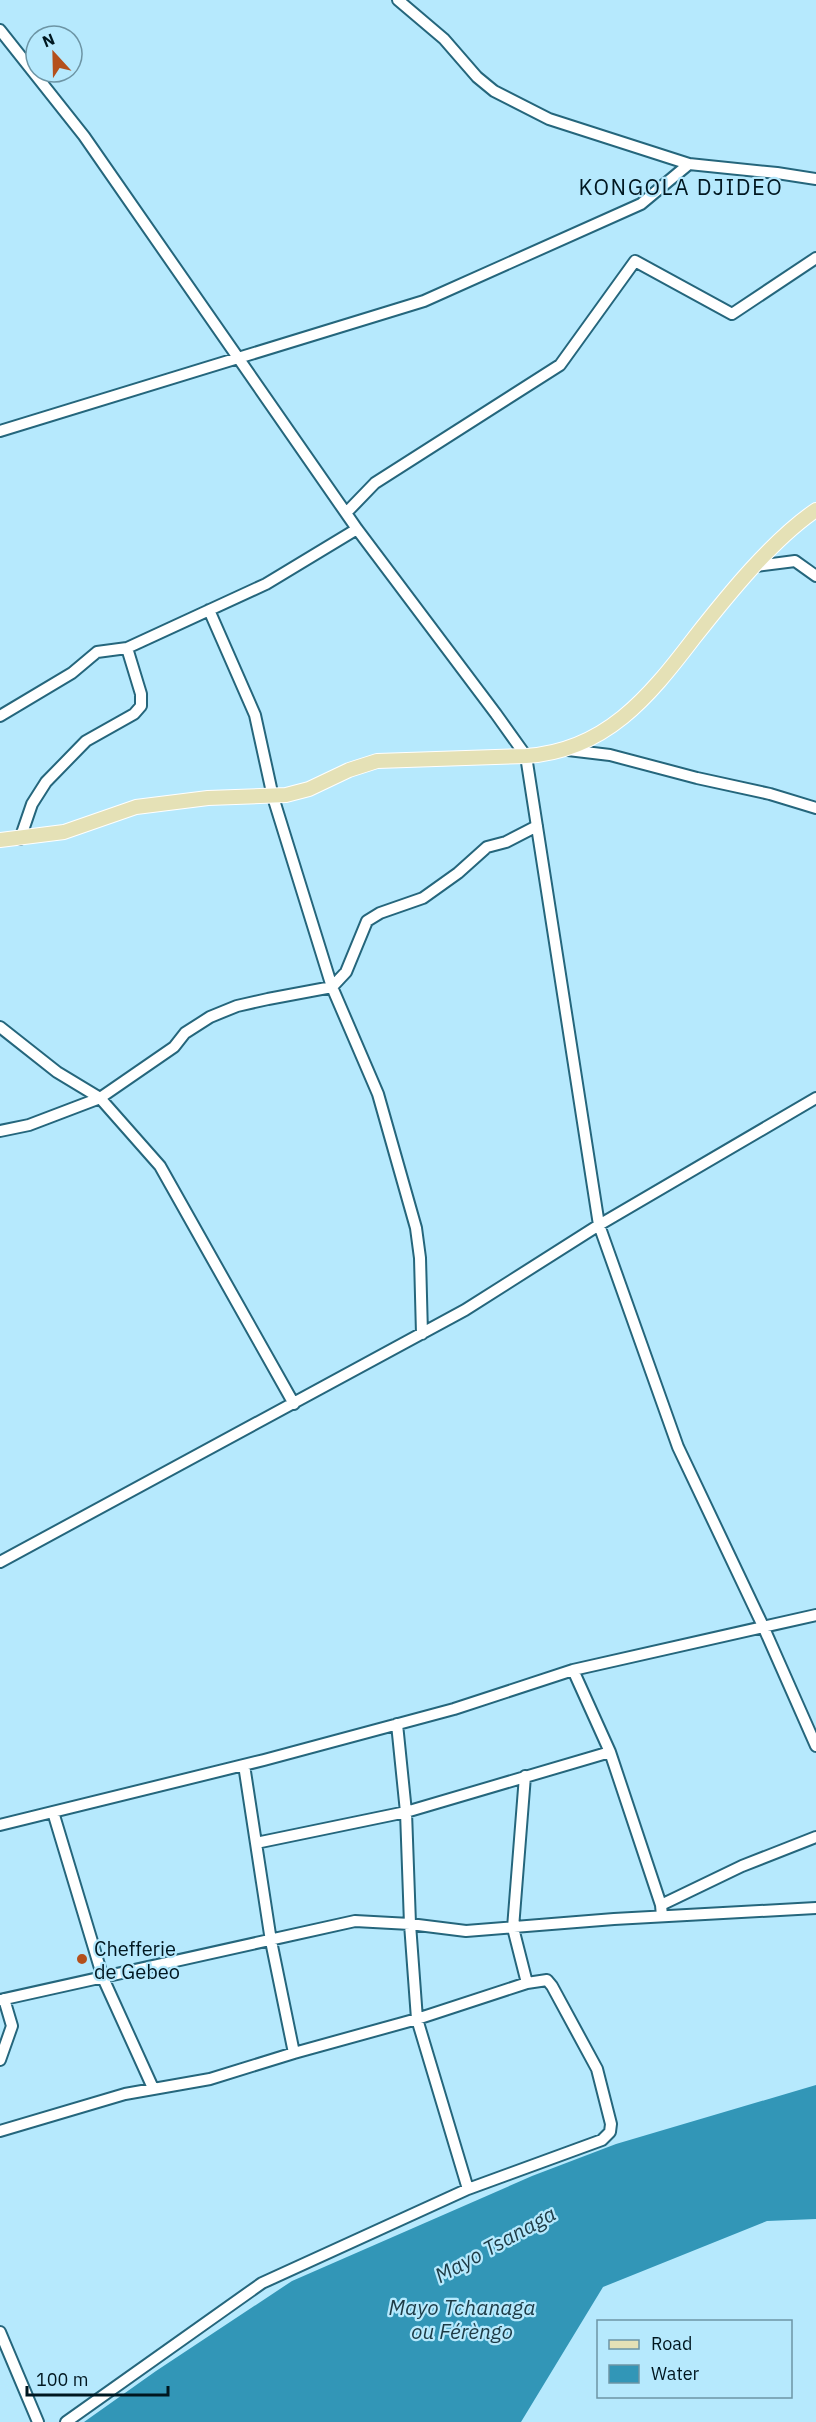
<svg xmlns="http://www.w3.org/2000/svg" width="816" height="2422" viewBox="0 0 816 2422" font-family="'IBM Plex Sans',sans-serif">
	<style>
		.water { fill: #3296b7 }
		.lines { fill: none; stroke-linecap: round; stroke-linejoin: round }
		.minor-casing { stroke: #25667c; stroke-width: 14 }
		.major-casing { stroke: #fff; stroke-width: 16 }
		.minor { stroke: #fff; stroke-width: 10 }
		.major { stroke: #e5e1b6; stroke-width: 14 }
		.poi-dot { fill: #b4501c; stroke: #b6e9fd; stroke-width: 2 }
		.labels { text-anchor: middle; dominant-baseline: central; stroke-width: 4.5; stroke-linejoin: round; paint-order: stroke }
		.poi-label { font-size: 20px; fill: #001720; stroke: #b6e9fd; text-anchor: start }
		.water-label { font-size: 21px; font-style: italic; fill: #1d3b46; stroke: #b6e9fd }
		.quarter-label { font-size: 22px; letter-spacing: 1.5px; fill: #001720; stroke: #b6e9fd }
	</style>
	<rect width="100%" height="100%" fill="#b6e9fd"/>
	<path class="water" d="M816,2085V2219L767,2221L603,2287L521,2422H84L156,2371L292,2281L532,2176L616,2144Z"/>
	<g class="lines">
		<defs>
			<path id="minor" d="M398,0L444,39L477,77L494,91L549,119L689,164L777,173L816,179
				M0,30L84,136L357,529L496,714L526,756L599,1225L678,1447L763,1626L816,1746
				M0,431L424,301L641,204L689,164
				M346,513L375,483L560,365L635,261L732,314L816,258
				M756,566L795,561L816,576
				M209,610L255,715L273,797L332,987L378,1094L416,1228L420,1258L422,1334
				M0,716L72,673L97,652L127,648L266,584L357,529
				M568,750L610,755L697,778L770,794L816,808
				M20,839L32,804L46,782L86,741L134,714L141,706V694L127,648
				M0,1027L57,1072L100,1098L160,1166L294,1404
				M0,1131L29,1125L100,1098L174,1047L185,1033L210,1017L237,1006L268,999L332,987L346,972L367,921L380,913L423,898L458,873L487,847L506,842L537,826
				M0,1562L465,1310L599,1225L816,1098
				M573,1670L610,1752
				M525,1776L513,1928L527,1983
				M53,1812L103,1978L153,2088
				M0,1825L264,1760L454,1709L573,1670L816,1615
				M256,1843L406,1812L397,1724
				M661,1905L742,1866L816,1837
				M0,2000L355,1921L410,1924L466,1931L614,1919L816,1908
				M294,2053L417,2019L527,1983L547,1980L552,1986L597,2069L611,2124L610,2132L602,2140L468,2189L417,2019L410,1924L406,1812L610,1752L661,1905L662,1916
				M0,2060L12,2026L4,1999
				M0,2131L125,2094L210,2079L294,2053L271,1941L244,1765
				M0,2332L38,2422
				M66,2422L262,2283L468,2189"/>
			<path id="major" d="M0,840L64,832L136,807L208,798L286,795L309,789L349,770L377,761L526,756C605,751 649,697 694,638C727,596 772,540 816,510"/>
		</defs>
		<use href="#minor" class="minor-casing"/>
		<use href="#major" class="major-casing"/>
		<use href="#minor" class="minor"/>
		<use href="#major" class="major"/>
	</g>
	<circle class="poi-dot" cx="82" cy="1959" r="6"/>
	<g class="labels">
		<g class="poi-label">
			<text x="94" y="1948">Chefferie<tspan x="94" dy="23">de Gebeo</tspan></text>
		</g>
		<g class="water-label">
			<text transform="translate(495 2244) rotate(-29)">Mayo Tsanaga</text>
			<text x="462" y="2307">Mayo Tchanaga<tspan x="462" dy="24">ou Férèngo</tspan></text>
		</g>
		<g class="quarter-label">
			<text x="681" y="186">KONGOLA DJIDEO</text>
		</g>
	</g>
	<rect x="597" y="2320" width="195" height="78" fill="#b6e9fd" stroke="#6d95a5" stroke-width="1.5"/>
	<rect x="609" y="2340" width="30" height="9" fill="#e5e1b6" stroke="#6d95a5" stroke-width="1.5"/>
	<text x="651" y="2350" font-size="18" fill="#001720">Road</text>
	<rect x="609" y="2365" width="30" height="18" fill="#3296b7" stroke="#6d95a5" stroke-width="1.5"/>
	<text x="651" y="2380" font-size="18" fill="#001720">Water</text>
	<g transform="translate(54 54) rotate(338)"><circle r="28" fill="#b6e9fd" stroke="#6d95a5" stroke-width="1.5"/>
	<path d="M0-4.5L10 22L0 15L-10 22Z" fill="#b4501c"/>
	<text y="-9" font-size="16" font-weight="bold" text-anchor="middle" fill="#001720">N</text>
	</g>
	<path d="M27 2386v9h141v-9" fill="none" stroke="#001720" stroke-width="3"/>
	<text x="36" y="2386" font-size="18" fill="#001720" stroke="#b6e9fd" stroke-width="4.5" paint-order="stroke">100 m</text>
</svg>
